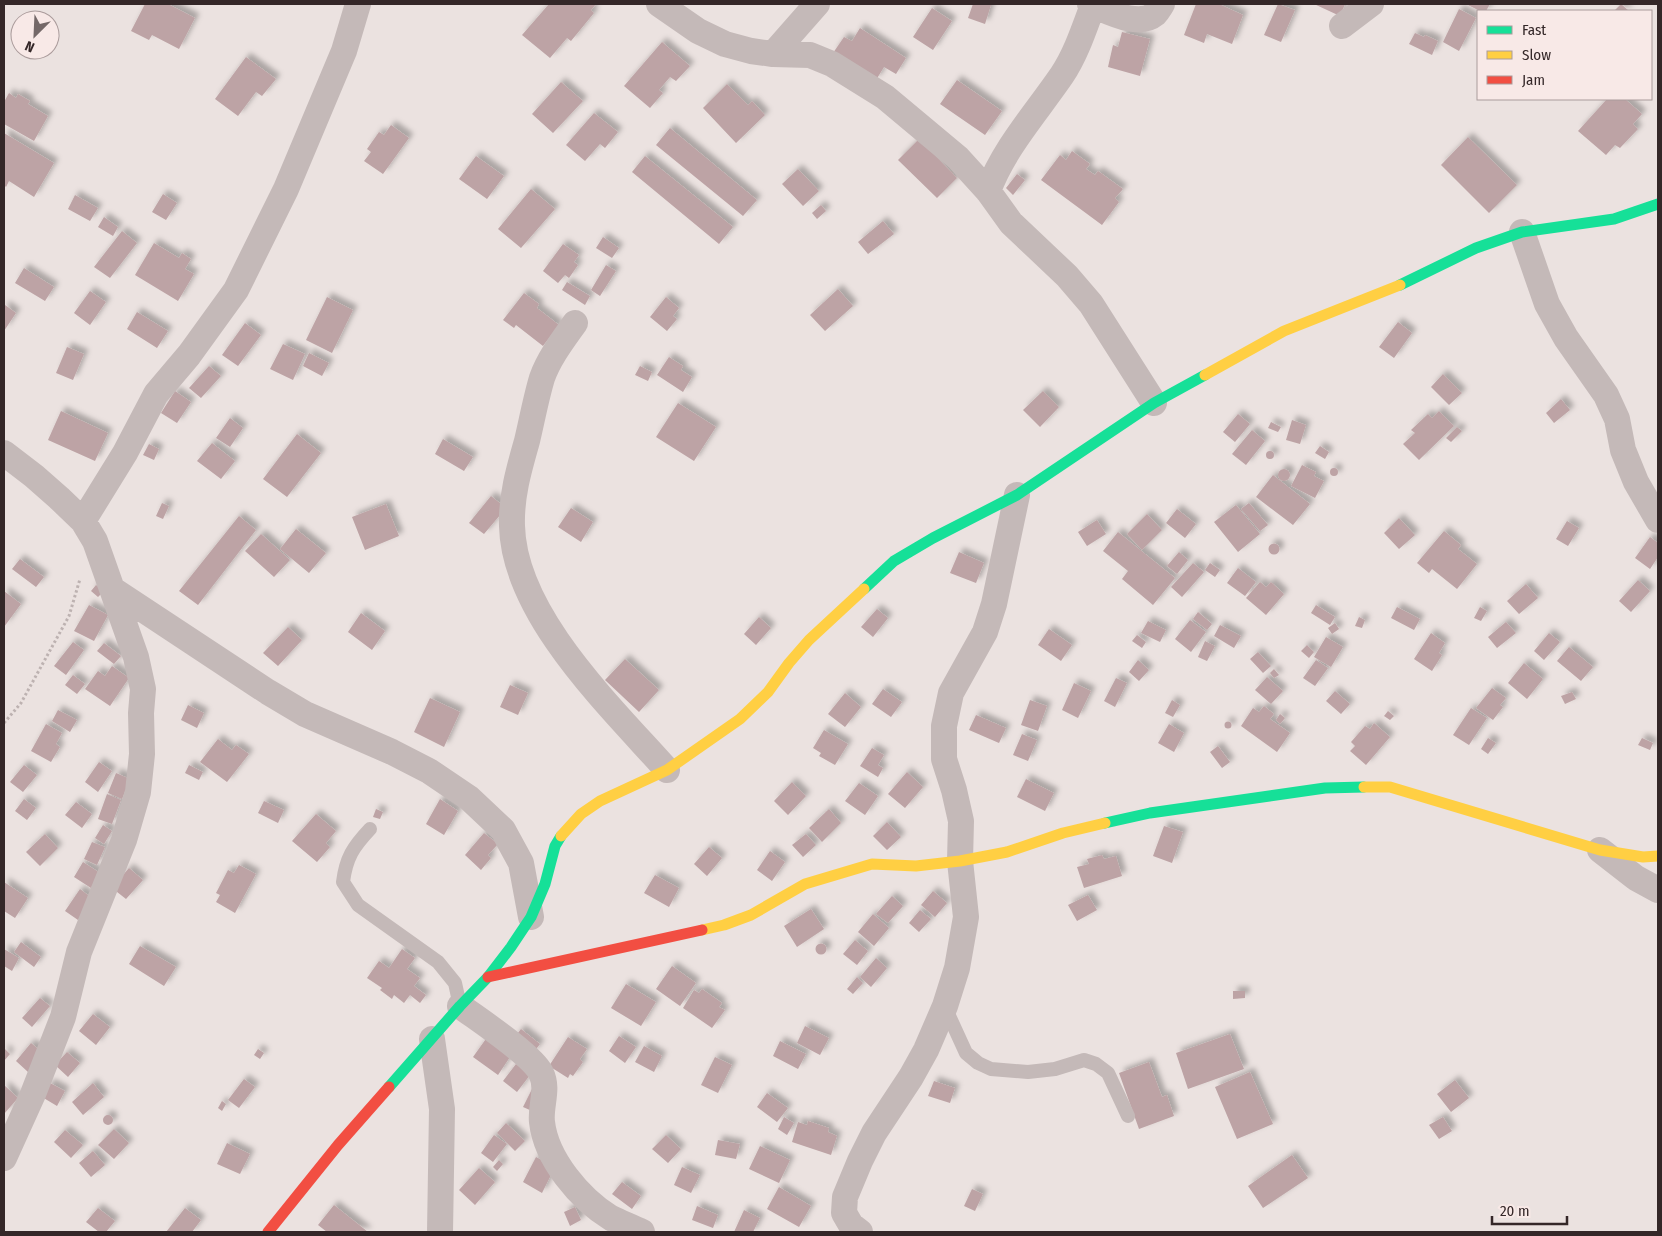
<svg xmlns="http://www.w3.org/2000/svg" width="1662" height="1236" viewBox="0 0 1662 1236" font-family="'Fira Sans Condensed',sans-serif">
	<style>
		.building { fill: #bda3a5; filter: url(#shadow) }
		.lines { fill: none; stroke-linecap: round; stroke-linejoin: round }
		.path { stroke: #bdb2b1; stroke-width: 3; stroke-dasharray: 2.5 2.5; stroke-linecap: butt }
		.lane { stroke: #c4b9b8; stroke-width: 14 }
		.street { stroke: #c4b9b8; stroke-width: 26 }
		.fast { stroke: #16e098; stroke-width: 11 }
		.slow { stroke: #ffcf43; stroke-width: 11 }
		.jam { stroke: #f24e42; stroke-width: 11 }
	</style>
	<defs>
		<filter id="shadow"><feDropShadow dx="4.5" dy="-4.5" stdDeviation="2.5" flood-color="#0004"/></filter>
	</defs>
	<rect width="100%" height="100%" fill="#ebe2e0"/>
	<path class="building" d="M145,4H168L195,18L179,49L152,35L149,40L131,31Z
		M549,4H596L591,10L594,13L571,41L567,38L550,58L522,35Z
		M973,4L991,5L985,24L968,18Z
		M1196,4H1219L1243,15L1232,44L1207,34L1204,43L1184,35Z
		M1278,4L1295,10L1281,42L1264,35Z
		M1314,4H1345L1340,16Z
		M1466,4H1490L1486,11H1480Z
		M1621,4L1629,11H1614Z
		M932,8L952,21L933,50L913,37Z
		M1459,9L1476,18L1459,51L1443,42Z
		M860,28L906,58L896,74L884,67L876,80L833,53L844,37L852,41Z
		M1122,32L1150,39L1140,76L1108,67L1113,45L1118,47Z
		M1415,33L1424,37L1425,35L1438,41L1432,55L1409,44Z
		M662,42L690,66L676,81L670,77L659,90L663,93L650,108L624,86Z
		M246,57L276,79L262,96L256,92L238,116L215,99Z
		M957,80L1002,111L985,135L940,104Z
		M561,82L583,101L553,133L532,114Z
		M727,84L748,105L752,101L765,115L736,143L703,108Z
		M9,93L16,98L18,94L30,101L28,104L48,116L34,141L4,124V102Z
		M1607,99H1625L1642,114L1633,124L1638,129L1620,148L1615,145L1606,155L1578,131Z
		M594,113L618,132L605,148L600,144L585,161L566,145Z
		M391,125L409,138L383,174L364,161L371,152L367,149L379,132L384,135Z
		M670,128L757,200L743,216L656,145Z
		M4,133L54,163L34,197L9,181L6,187L4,185Z
		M1468,137L1517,185L1489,213L1441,165Z
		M919,139L957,178L937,198L898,160Z
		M1072,151L1090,164L1086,169L1095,175L1098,171L1123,189L1115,198L1119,202L1102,225L1041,180L1060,155L1066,160Z
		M476,156L504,176L487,199L459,179Z
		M645,156L733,227L719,244L632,172Z
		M798,169L819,191L803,206L782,184Z
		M1017,174L1025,180L1013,195L1006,188Z
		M531,189L555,209L521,248L498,229Z
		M163,194L177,203L166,220L152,212Z
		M75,195L98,208L90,221L68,209Z
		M821,205L826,211L817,219L812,213Z
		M104,217L118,227L113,236L98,227Z
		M883,221L894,234L868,254L858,242Z
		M122,231L137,243L110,278L94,267Z
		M603,237L619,248L612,258L596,248Z
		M154,243L179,258L182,253L191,259L185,269L194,274L178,301L135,275Z
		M563,244L579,255L574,262L578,265L569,278L565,275L558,283L543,271Z
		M606,265L616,271L600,296L591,290Z
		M24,268L54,287L45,301L15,283Z
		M567,282L590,296L585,305L562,290Z
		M838,289L853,306L825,331L810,315Z
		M90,291L106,302L90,325L74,313Z
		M524,293L539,304L537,308L559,325L543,346L516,325L514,328L503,320Z
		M327,297L353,310L332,353L306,340Z
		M666,297L679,308L673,316L677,319L667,331L650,317Z
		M5,305L16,313L4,331V307Z
		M137,312L168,331L157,348L127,329Z
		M1398,322L1412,333L1394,358L1379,347Z
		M245,323L261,335L238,366L222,355Z
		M283,344L305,354L293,380L270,369Z
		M67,347L84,354L73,380L56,373Z
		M309,353L329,363L322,376L303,366Z
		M669,357L683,366L681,370L692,377L683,392L657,375Z
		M209,366L221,376L201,398L189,388Z
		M640,366L652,372L648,381L635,375Z
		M1443,374L1462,393L1449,405L1431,387Z
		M175,391L191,402L177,423L161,413Z
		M1043,391L1059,407L1040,427L1023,410Z
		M1561,399L1570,410L1554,423L1546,413Z
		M678,403L716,427L694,461L656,437Z
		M61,411L108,433L95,461L48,440Z
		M1439,411L1454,426L1419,460L1403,444L1415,433L1411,430L1428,414L1432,418Z
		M1238,414L1250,424L1235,442L1223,432Z
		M230,418L243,428L230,447L216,438Z
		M1292,420L1306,425L1300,444L1286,440Z
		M1271,422L1281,427L1278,432L1268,428Z
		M1457,427L1462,431L1451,442L1446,438Z
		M1252,430L1265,441L1246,465L1232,454Z
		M297,434L321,453L287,497L263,479Z
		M443,439L473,457L464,471L435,454Z
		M212,443L235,461L221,479L197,461Z
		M149,444L159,449L154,460L143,455Z
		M1320,446L1329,452L1325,459L1315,453Z
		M1266 455a4 4 0 1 1 8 0a4 4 0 1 1-8 0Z
		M1302,465L1316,472L1314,476L1324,481L1315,498L1291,486Z
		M1330 472a4 4 0 1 1 8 0a4 4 0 1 1-8 0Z
		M1278 475a6 6 0 1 1 12 0a6 6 0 1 1-12 0Z
		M1273,475L1310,504L1293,525L1256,497Z
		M491,496L506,508L484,534L469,523Z
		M162,503L169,506L163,519L156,516Z
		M1249,503L1268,525L1260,531L1241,509Z
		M386,504L399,536L365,550L352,517Z
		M1236,505L1260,534L1238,552L1214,522Z
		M571,508L593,522L581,542L558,527Z
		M1177,509L1196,524L1185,538L1166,523Z
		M1147,514L1162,530L1142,550L1127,534Z
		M239,516L256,530L198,605L179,591Z
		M1399,518L1415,535L1399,549L1384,533Z
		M1097,520L1106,534L1087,546L1078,532Z
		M1567,521L1579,528L1568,546L1556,539Z
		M296,529L326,553L309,573L280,549Z
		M1444,531L1461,545L1458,549L1477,564L1457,589L1432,569L1429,573L1417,563Z
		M1118,532L1175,578L1153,605L1122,579L1128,571L1103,551Z
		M261,534L290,560L274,577L245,551Z
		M1650,537L1658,543V557L1650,569L1635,558Z
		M1268.5 549a5.5 5.5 0 1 1 11 0a5.5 5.5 0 1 1-11 0Z
		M959,552L984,563L976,583L950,573Z
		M1179,552L1188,560L1177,574L1167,566Z
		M20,559L44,577L36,587L12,569Z
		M1193,563L1204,572L1182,597L1171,587Z
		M1210,563L1220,570L1215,577L1205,570Z
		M1238,568L1256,582L1245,596L1227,583Z
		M1638,580L1650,591L1631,612L1619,601Z
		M1260,582L1266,587L1271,582L1284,594L1266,615L1246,598Z
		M1526,584L1538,598L1519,614L1507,601Z
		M96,585L104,591L98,597L91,591Z
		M4,591L21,604L4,627Z
		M89,605L108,615L94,641L74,631Z
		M1316,605L1335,617L1330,625L1311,613Z
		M1397,607L1420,619L1414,630L1391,618Z
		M1480,607L1487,611L1481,621L1474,618Z
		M877,609L888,618L873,637L861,627Z
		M1198,612L1212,624L1207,630L1193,619Z
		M361,613L385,631L372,650L348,632Z
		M759,617L771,628L756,645L744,634Z
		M1359,617L1365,620L1362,628L1355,626Z
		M1190,620L1206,632L1191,652L1175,639Z
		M1148,621L1166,630L1160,642L1141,633Z
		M1506,622L1516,633L1497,648L1488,637Z
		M1335,623L1339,629L1332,634L1328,628Z
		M1220,625L1241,636L1234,648L1214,636Z
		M288,627L302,640L278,666L263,653Z
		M1049,629L1072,645L1061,661L1038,645Z
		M1431,633L1445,643L1439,653L1442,655L1432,671L1414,659Z
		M1549,633L1560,642L1544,660L1534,651Z
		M1137,635L1146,642L1142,648L1132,641Z
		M1326,637L1343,647L1331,667L1314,657Z
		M1205,641L1215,646L1207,661L1198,657Z
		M73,642L84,650L66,675L54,666Z
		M104,643L121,656L114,664L97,651Z
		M1307,645L1314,652L1309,658L1301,651Z
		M1569,647L1593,667L1581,681L1557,661Z
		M1258,652L1271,666L1263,673L1250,659Z
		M625,659L659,690L639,712L605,680Z
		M1138,660L1149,670L1139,681L1129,672Z
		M1316,660L1328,668L1315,686L1303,678Z
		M1524,663L1543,679L1527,699L1508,683Z
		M112,666L129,678L110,706L85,689L98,671L105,676Z
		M1274,669L1279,675L1274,678L1270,673Z
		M73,675L85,684L77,694L65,685Z
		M1267,677L1283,691L1271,704L1255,690Z
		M1116,678L1127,683L1115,707L1104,701Z
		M1074,683L1091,691L1078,718L1062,710Z
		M510,685L528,693L518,715L500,707Z
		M1492,688L1506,698L1500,705L1503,707L1493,720L1476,708Z
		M883,689L902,702L891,717L872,704Z
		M1335,691L1350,704L1341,714L1326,701Z
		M1572,692L1576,699L1565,704L1561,696Z
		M845,693L861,707L845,727L828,714Z
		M430,698L460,712L444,747L414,732Z
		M1030,700L1047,706L1038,731L1021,725Z
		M1172,700L1180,705L1173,717L1165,713Z
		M188,705L204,713L197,728L181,720Z
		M1264,706L1274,714L1270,719L1290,733L1277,752L1241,726L1253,708L1259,712Z
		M1471,708L1487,718L1469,745L1453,735Z
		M58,710L77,720L70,732L52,721Z
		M1388,711L1394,716L1390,720L1384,716Z
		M1280,714L1285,718L1280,724L1276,720Z
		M976,715L1006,728L999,743L969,730Z
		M1224.5 725a3.5 3.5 0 1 1 7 0a3.5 3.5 0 1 1-7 0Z
		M1374,723L1390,737L1366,765L1350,751L1355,746L1351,742L1365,726L1370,729Z
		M46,724L62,733L56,744L60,747L51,762L31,751Z
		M1169,724L1184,733L1174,752L1158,743Z
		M824,730L848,744L835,765L819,756L821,753L813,748Z
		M1022,734L1037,740L1028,761L1013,755Z
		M1488,738L1496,743L1488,754L1481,749Z
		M1642,738L1653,743L1650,750L1638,745Z
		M218,739L232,750L236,745L249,754L227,782L200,762Z
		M1218,746L1230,762L1222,768L1210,752Z
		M872,748L884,755L878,765L883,768L878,777L860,766Z
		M99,762L112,771L98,792L85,782Z
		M24,765L37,775L23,792L10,782Z
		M189,765L203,772L199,780L185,773Z
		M907,772L923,787L905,808L888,794Z
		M116,773L130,779L122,799L108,793Z
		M1026,779L1054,793L1045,811L1017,797Z
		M792,782L806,796L788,815L774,801Z
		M859,783L878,796L865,815L845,801Z
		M107,794L121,800L112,824L98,819Z
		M24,799L36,808L27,820L15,811Z
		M440,799L458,811L444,835L426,824Z
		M264,801L284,810L278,823L258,813Z
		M76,802L92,814L82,828L65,815Z
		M376,809L383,812L380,819L373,817Z
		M829,809L841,823L822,842L809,828Z
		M316,814L336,831L326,843L330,847L317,862L292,841Z
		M887,822L901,837L887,850L873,836Z
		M103,825L112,831L104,844L95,838Z
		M1164,826L1183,832L1172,863L1153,856Z
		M484,833L498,844L488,855L491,858L481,870L465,855Z
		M45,834L58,848L40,866L26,852Z
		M806,834L816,845L803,857L792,845Z
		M92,842L105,847L97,865L84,859Z
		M709,847L722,858L707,876L694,864Z
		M770,851L785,862L772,881L757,870Z
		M1102,855L1104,859L1116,856L1122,876L1084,888L1077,867L1089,864L1087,859Z
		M83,862L100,873L91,888L74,877Z
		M239,865L256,874L235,913L216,902L220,895L216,893L228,870L234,873Z
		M129,868L143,880L126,899L112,888Z
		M655,875L679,888L669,907L644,893Z
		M4,882L28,898L15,918L4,911Z
		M80,889L93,899L78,920L65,911Z
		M933,891L947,903L935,917L921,905Z
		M1088,895L1097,910L1077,921L1068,905Z
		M892,896L903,906L888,923L876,914Z
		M811,909L824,929L797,947L784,926Z
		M920,910L931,919L919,932L909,923Z
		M873,914L889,928L874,946L858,932Z
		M855,940L868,951L857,965L843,954Z
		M21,942L41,957L34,967L14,952Z
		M815.5 949a5.5 5.5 0 1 1 11 0a5.5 5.5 0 1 1-11 0Z
		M140,946L176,967L164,986L129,964Z
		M4,949L19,958L12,971L4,966Z
		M402,949L415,958L407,969L420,978L414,986L426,995L420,1003L410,995L404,1003L394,995L392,999L380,990L382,988L367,978L379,961L389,968Z
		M876,958L887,968L871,987L860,977Z
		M672,966L696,983L680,1006L656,989Z
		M857,977L863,983L853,994L847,989Z
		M626,984L656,1002L641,1026L611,1008Z
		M702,989L722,1003L719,1007L725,1010L712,1028L683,1008L694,990L699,993Z
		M1233,991H1245V998L1233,999Z
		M40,998L50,1006L32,1027L22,1018Z
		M93,1014L110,1027L96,1045L79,1031Z
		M805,1026L829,1038L820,1055L797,1043Z
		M521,1029L540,1044L533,1053L514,1038Z
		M1230,1034L1244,1069L1188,1089L1176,1053Z
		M488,1036L512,1054L498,1075L473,1057Z
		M619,1036L636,1047L625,1063L609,1051Z
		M568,1037L587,1049L580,1059L583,1062L573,1076L570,1074L568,1078L549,1066Z
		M780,1041L806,1054L798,1069L773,1056Z
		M31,1043L43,1053L28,1072L16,1061Z
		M644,1046L662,1056L654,1072L635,1062Z
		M4,1048L10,1054L4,1061Z
		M258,1049L264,1053L260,1059L254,1055Z
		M67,1052L80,1063L68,1077L55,1065Z
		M715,1057L732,1065L718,1093L701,1085Z
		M1149,1062L1162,1097L1167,1095L1174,1116L1139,1129L1119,1073Z
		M516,1064L530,1075L517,1092L503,1081Z
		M1250,1072L1273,1124L1237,1139L1215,1087Z
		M244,1079L255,1087L239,1108L228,1100Z
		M1455,1080L1469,1098L1451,1112L1437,1094Z
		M934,1081L955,1088L950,1103L928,1096Z
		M50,1083L65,1091L57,1106L42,1097Z
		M93,1083L104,1097L83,1115L72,1102Z
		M4,1085L18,1098L4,1114Z
		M532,1089V1111L523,1107Z
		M767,1093L788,1108L777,1122L757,1107Z
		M222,1101L226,1104L222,1111L218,1108Z
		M103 1120a5 5 0 1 1 10 0a5 5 0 1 1-10 0Z
		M784,1117L794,1123L787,1135L778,1129Z
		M1443,1117L1452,1131L1439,1139L1429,1125Z
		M808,1121L829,1128L828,1132L837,1136L831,1155L792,1142L798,1122L807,1125Z
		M506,1123L525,1141L515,1151L497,1133Z
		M114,1129L129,1143L114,1159L98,1145Z
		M65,1130L83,1145L71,1158L54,1142Z
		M494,1135L507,1144L493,1162L481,1153Z
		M666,1135L681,1149L668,1163L652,1149Z
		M718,1140L740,1144L736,1159L715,1155Z
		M227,1143L250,1154L240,1174L217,1164Z
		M760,1146L790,1160L779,1183L749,1169Z
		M93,1151L105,1165L91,1177L79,1163Z
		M1292,1155L1308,1178L1263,1208L1248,1186Z
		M536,1157L555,1167L542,1193L523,1182Z
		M499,1160L503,1164L497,1171L493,1167Z
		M682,1167L700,1175L691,1193L674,1185Z
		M479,1168L495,1182L475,1205L459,1190Z
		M622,1182L641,1196L632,1209L612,1194Z
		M779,1187L811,1206L799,1227L767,1209Z
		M972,1189L983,1194L975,1211L964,1206Z
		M334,1205L368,1232H327L318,1225Z
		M697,1206L718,1215L713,1228L692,1220Z
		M575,1207L581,1220L570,1226L564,1212Z
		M98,1208L115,1221L106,1232H99L86,1222Z
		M185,1208L201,1220L192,1232H166Z
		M744,1210L760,1218L753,1232H734Z"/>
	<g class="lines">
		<path class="path" d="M4,723L21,703L69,616L80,579"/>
		<path class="lane" d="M370,829C353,847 346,858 343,882L358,905L438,962L455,983L460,1006
			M945,1007L966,1053L978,1063L991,1069L1028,1072L1055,1069L1084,1060L1096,1064L1108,1073L1128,1116"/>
		<path class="street" d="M659,4L698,31L725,44L751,51L773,54L810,55L832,64L885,97L958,158L988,191L1011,223L1067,276L1091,304L1154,403
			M1090,4C1108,11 1138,28 1155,14C1158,11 1160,7 1162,4
			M1342,26L1371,4
			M773,54L817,4
			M988,191C1004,148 1036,113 1062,75C1076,54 1084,29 1093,5
			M1522,232L1547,304L1566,338L1606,395L1617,419L1623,450L1636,482L1658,520
			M575,323C563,340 549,358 542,378C536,398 532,420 527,441C519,469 511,496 512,526C514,615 611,707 667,770
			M4,453L34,476L59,498L83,521L95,541L136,657L143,689L141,713L142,754L138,792L124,840L79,952L63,1017L33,1094L4,1158
			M83,521L125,453L156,394L189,355L236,290L286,189L344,51L358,4
			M112,589L268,692L305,714L392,752L429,771L469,798L503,830L521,863L531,917
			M1600,850L1636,878L1658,890
			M460,1006C479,1020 531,1054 541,1073C549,1089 540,1106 542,1122C546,1159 580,1199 611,1218C621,1223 632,1227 642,1232
			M432,1039L442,1109L440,1232
			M860,1232L851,1225L844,1213L845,1197L860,1161L874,1133L911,1077L926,1050L945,1006L957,968L966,917L960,861L961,821L954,790L944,759V726L951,693L985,632L994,604L1017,495"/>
		<path class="fast" d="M1400,285L1476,248L1522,232L1614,219L1658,204
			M864,589L894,561L933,538L1017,495L1154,403L1205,375
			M1105,823L1150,813L1325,788L1364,787
			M389,1087L460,1006L488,977L511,947L531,917L545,884L555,846L561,836"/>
		<path class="slow" d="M1205,375L1284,331L1400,285
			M1364,787H1390L1600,850L1643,857L1658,856
			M561,836L581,814L600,801L667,770L740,719L768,692L789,663L809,640L864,589
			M702,930L724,925L751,915L805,884L872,864L916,866L960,861L1007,852L1063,833L1105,823"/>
		<path class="jam" d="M488,977L702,930
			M268,1232L338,1145L389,1087"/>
	</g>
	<rect width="1662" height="1236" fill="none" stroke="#342728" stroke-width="10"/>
	<rect x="1477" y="10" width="175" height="90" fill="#f8e9e7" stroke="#aa9b9b"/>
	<rect x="1487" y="26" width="25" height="8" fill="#16e098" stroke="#aa9b9b"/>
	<text x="1522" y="35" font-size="15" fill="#342728">Fast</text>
	<rect x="1487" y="51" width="25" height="8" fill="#ffcf43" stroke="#aa9b9b"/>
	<text x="1522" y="60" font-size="15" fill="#342728">Slow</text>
	<rect x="1487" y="76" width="25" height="8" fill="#f24e42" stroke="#aa9b9b"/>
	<text x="1522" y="85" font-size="15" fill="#342728">Jam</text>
	<g transform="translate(35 35) rotate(204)"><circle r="24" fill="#f8e9e7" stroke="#aa9b9b"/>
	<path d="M0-4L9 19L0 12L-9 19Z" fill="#746868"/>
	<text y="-8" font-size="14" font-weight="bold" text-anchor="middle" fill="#342728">N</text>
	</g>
	<path d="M1492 1216v8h75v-8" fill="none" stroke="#342728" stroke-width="2.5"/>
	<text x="1500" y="1216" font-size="15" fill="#342728" stroke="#f8e9e7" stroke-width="4" paint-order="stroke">20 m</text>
</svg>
